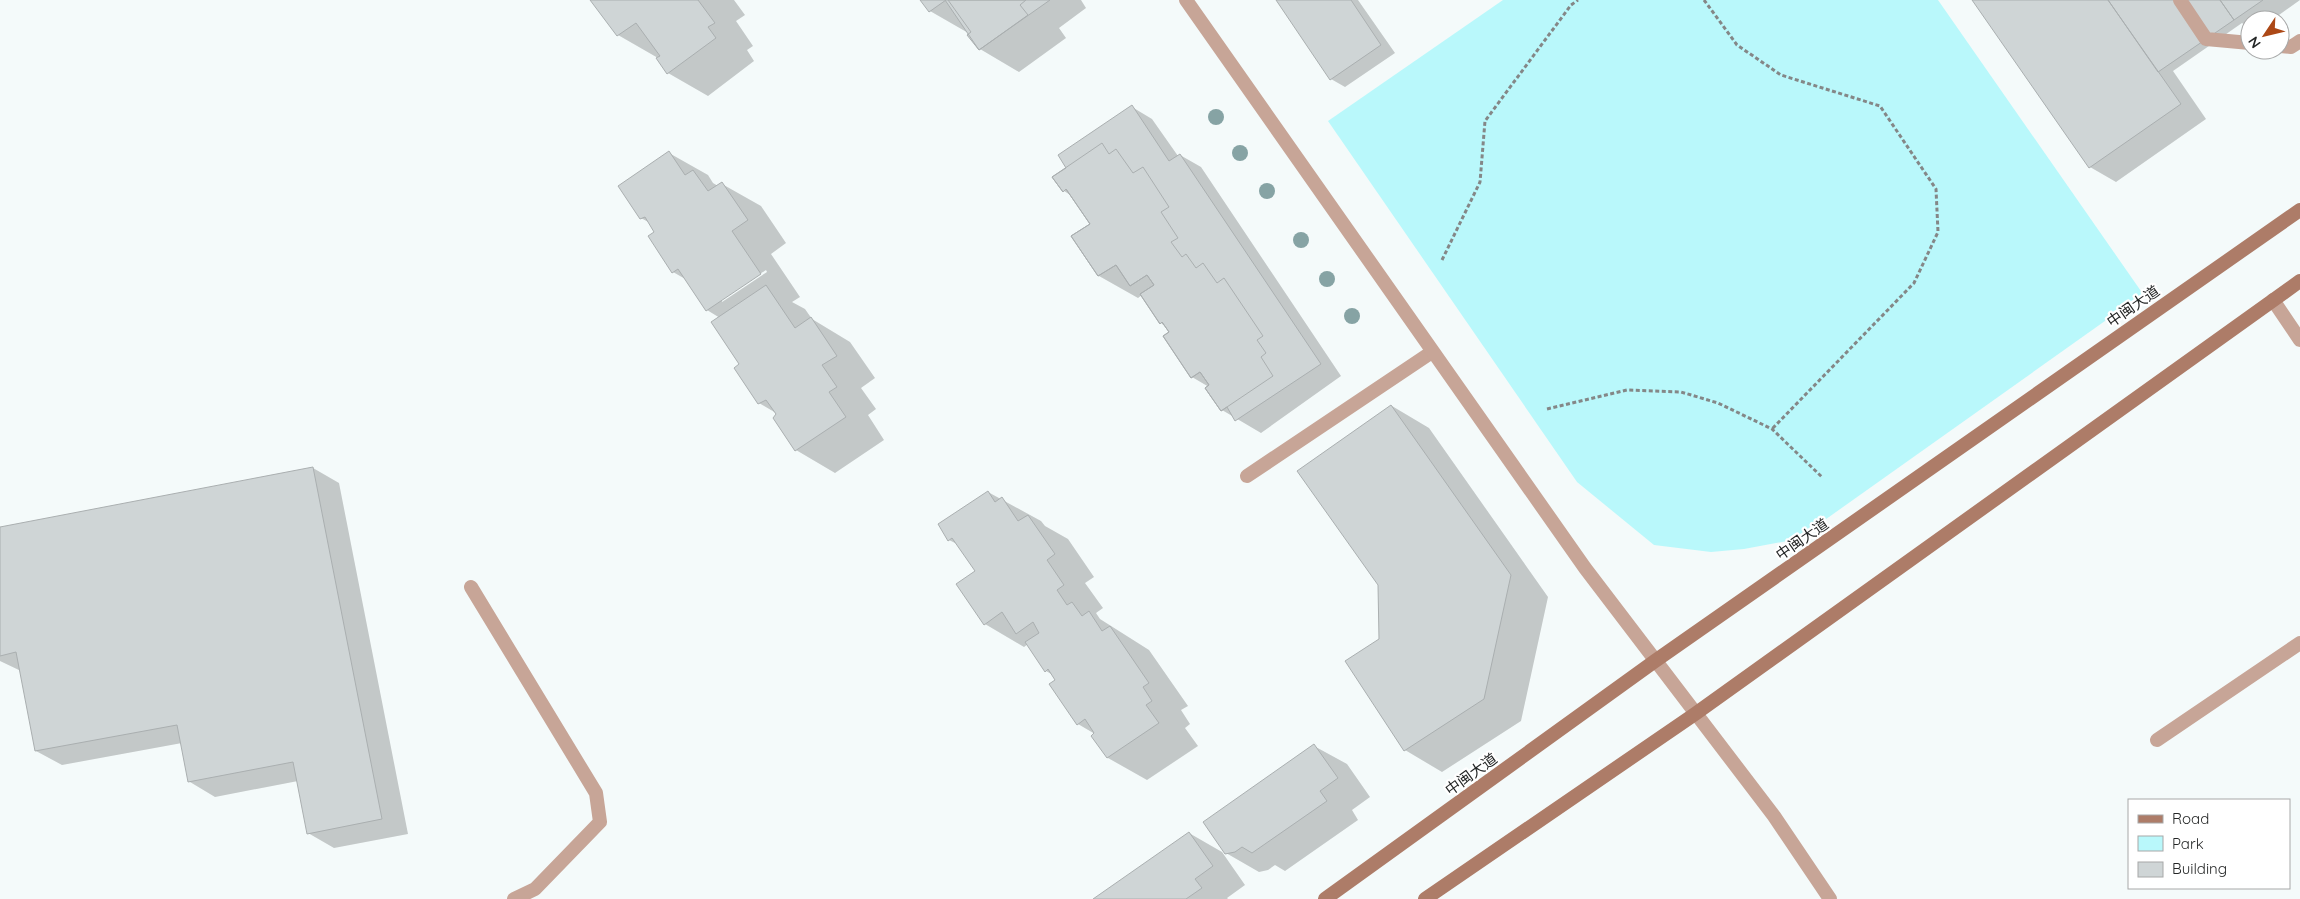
<svg xmlns="http://www.w3.org/2000/svg" width="2300" height="899" viewBox="0 0 2300 899" font-family="Quicksand,'Noto Sans SC',sans-serif">
	<style>
		.green { fill: #b9f8fb }
		.shadow { fill: #0003; fill-rule: evenodd }
		.building { fill: #cfd5d6; stroke: #aaafb0 }
		.lines { fill: none; stroke-linecap: round; stroke-linejoin: round }
		.path { stroke: #848787; stroke-width: 3; stroke-dasharray: 4 2.5; stroke-linecap: butt }
		.service { stroke: #c7a597; stroke-width: 14 }
		.minor { stroke: #c7a597; stroke-width: 14 }
		.secondary { stroke: #ad7c68; stroke-width: 14 }
		.tree { fill: #86a3a4 }
		.labels { text-anchor: middle; dominant-baseline: central; stroke-width: 4.5; stroke-linejoin: round; paint-order: stroke }
		.street-label { font-size: 15px; fill: #242626; stroke: #fff }
	</style>
	<rect width="100%" height="100%" fill="#f4fafa"/>
	<path class="green" d="M1503,0H1938L2143,294L1798,539L1744,549L1711,552L1654,545L1577,482L1328,121Z"/>
	<path class="shadow" d="M592,0H734L745,15L736,21L753,46L747,50L754,61L708,96L668,73L658,58L618,35Z
		M922,0H1081L1086,8L1059,28L1066,38L1019,72L980,49L970,34L930,11Z
		M1278,0H1358L1395,53L1345,87L1331,79Z
		M1973,0H2300L2272,20H2250V28L2242,23L2173,71L2206,119L2116,182L2090,167Z
		M1132,107L1152,119L1178,156L1180,155L1201,167L1341,376L1261,433L1222,410L1207,388L1209,387L1192,377L1171,332L1161,323L1142,295L1138,298L1099,276L1092,224L1072,196L1064,191L1068,168Z
		M669,153L708,175L713,183L718,186L722,184L761,206L786,243L771,254L800,297L792,302L805,309L812,319L850,342L875,378L861,388L876,409L868,415L884,440L835,473L796,450L776,413L759,403L720,318L707,310L687,280L673,272L649,237L656,232L650,223L641,218ZM766,270L767,272L722,302V299Z
		M1392,406L1429,428L1548,597L1521,721L1442,772L1405,750L1347,662L1380,640Z
		M313,468L339,483L408,834L334,848L308,833L298,781L215,797L190,782L182,743L62,765L36,751L21,671L0,661V529Z
		M988,492L1041,521L1045,526L1068,539L1094,577L1085,583L1103,608L1096,613L1100,619L1149,650L1188,706L1181,710L1190,724L1185,728L1198,746L1147,780L1108,758L1093,736L1095,734L1078,724L1056,680L1053,675L1046,671L1028,644L1024,647L985,624L977,572L959,545L949,540Z
		M1314,746L1347,764L1370,797L1352,810L1358,820L1285,871L1275,865L1268,870L1259,872L1226,853Z
		M1189,833L1222,852L1245,885L1227,898L1228,899H1095Z"/>
	<path class="building" d="M590,0H698L715,23L708,27L716,38L667,74L656,58L660,56L636,23L617,36Z
		M920,0H946L929,12Z
		M945,0H1050L979,50Z
		M948,0H1026L1020,5L1028,15L979,50L967,35L971,32Z
		M1276,0H1351L1381,45L1330,80Z
		M1972,0H2108L2181,104L2089,168Z
		M2108,0H2220L2234,20L2158,72Z
		M2220,0H2263L2234,20Z
		M1132,105L1169,161L1180,154L1321,364L1235,421L1227,407L1221,411L1205,388L1209,385L1200,372L1191,378L1163,336L1169,332L1162,322L1160,324L1140,294L1154,285L1147,275L1130,286L1116,265L1098,276L1071,236L1090,224L1066,189L1063,192L1052,177L1066,168L1058,155Z
		M1102,143L1109,154L1116,149L1133,173L1143,167L1169,207L1161,212L1178,238L1171,242L1182,257L1186,254L1196,268L1203,263L1217,283L1224,278L1263,336L1257,340L1266,353L1261,357L1273,376L1221,411L1205,388L1209,385L1200,372L1191,378L1163,336L1169,332L1162,322L1160,324L1140,294L1154,285L1147,275L1130,286L1116,265L1098,276L1071,236L1090,224L1066,189L1063,192L1052,177Z
		M669,151L685,175L693,170L708,191L722,182L748,220L732,231L761,274L706,311L678,269L672,273L648,236L654,232L645,217L640,219L618,186Z
		M766,285L795,328L811,317L837,356L822,365L837,387L829,392L846,417L795,451L773,418L776,414L766,400L758,404L734,368L739,364L711,322Z
		M1391,405L1511,575L1484,699L1404,751L1345,661L1379,639L1378,585L1297,471Z
		M313,467L382,819L307,834L293,762L188,782L177,725L35,751L16,652L0,656V527Z
		M988,491L995,502L1002,497L1018,521L1028,515L1055,554L1047,560L1064,585L1057,590L1067,605L1072,602L1082,616L1089,611L1102,631L1110,626L1149,683L1143,687L1152,701L1146,705L1159,723L1107,758L1091,736L1094,733L1085,719L1077,725L1049,684L1055,680L1048,669L1045,672L1025,642L1039,633L1033,622L1016,634L1002,612L984,625L956,584L975,571L952,538L948,541L938,524Z
		M1314,744L1338,778L1320,791L1327,801L1252,853L1242,847L1235,852L1225,854L1203,822Z
		M1189,832L1213,866L1195,879L1202,888L1186,899H1093Z"/>
	<g class="lines">
		<path class="path" d="M1704,0L1737,45L1781,75L1880,106L1936,189L1938,232L1914,283L1772,429
			M1442,260L1480,182L1485,121L1571,5L1578,0
			M1547,409L1627,390L1681,392L1718,403L1772,429L1823,478"/>
		<path class="service" d="M2180,0L2206,39L2250,43
			M2280,46L2291,47L2300,41
			M2273,300L2300,340
			M1247,476L1432,352
			M471,587L596,793L600,822L535,889L514,899
			M2157,740L2300,643"/>
		<path class="minor" d="M1186,0L1585,568L1774,816L1830,899"/>
		<path class="secondary" d="M1325,899L1655,661L2300,210
			M1425,899L1695,714L2300,281"/>
	</g>
	<g class="tree">
		<circle cx="1216" cy="117" r="8"/>
		<circle cx="1240" cy="153" r="8"/>
		<circle cx="1267" cy="191" r="8"/>
		<circle cx="1301" cy="240" r="8"/>
		<circle cx="1327" cy="279" r="8"/>
		<circle cx="1352" cy="316" r="8"/>
	</g>
	<g class="labels">
		<g class="street-label">
			<text transform="translate(2133 306) rotate(-35)">中闽大道</text>
			<text transform="translate(1802 539) rotate(-35)">中闽大道</text>
			<text transform="translate(1471 774) rotate(-36)">中闽大道</text>
		</g>
	</g>
	<rect x="2128" y="799" width="162" height="90" fill="#ffffff" stroke="#a7a8a8"/>
	<rect x="2138" y="815" width="25" height="8" fill="#ad7c68" stroke="#a7a8a8"/>
	<text x="2172" y="824" font-size="15" fill="#242626">Road</text>
	<rect x="2138" y="836" width="25" height="15" fill="#b9f8fb" stroke="#a7a8a8"/>
	<text x="2172" y="849" font-size="15" fill="#242626">Park</text>
	<rect x="2138" y="862" width="25" height="15" fill="#cfd5d6" stroke="#a7a8a8"/>
	<text x="2172" y="874" font-size="15" fill="#242626">Building</text>
	<g transform="translate(2265 35) rotate(235)"><circle r="24" fill="#ffffff" stroke="#a7a8a8"/>
	<path d="M0-4L9 19L0 12L-9 19Z" fill="#ac4816"/>
	<text y="-8" font-size="14" font-weight="bold" text-anchor="middle" fill="#242626">N</text>
	</g>
</svg>
